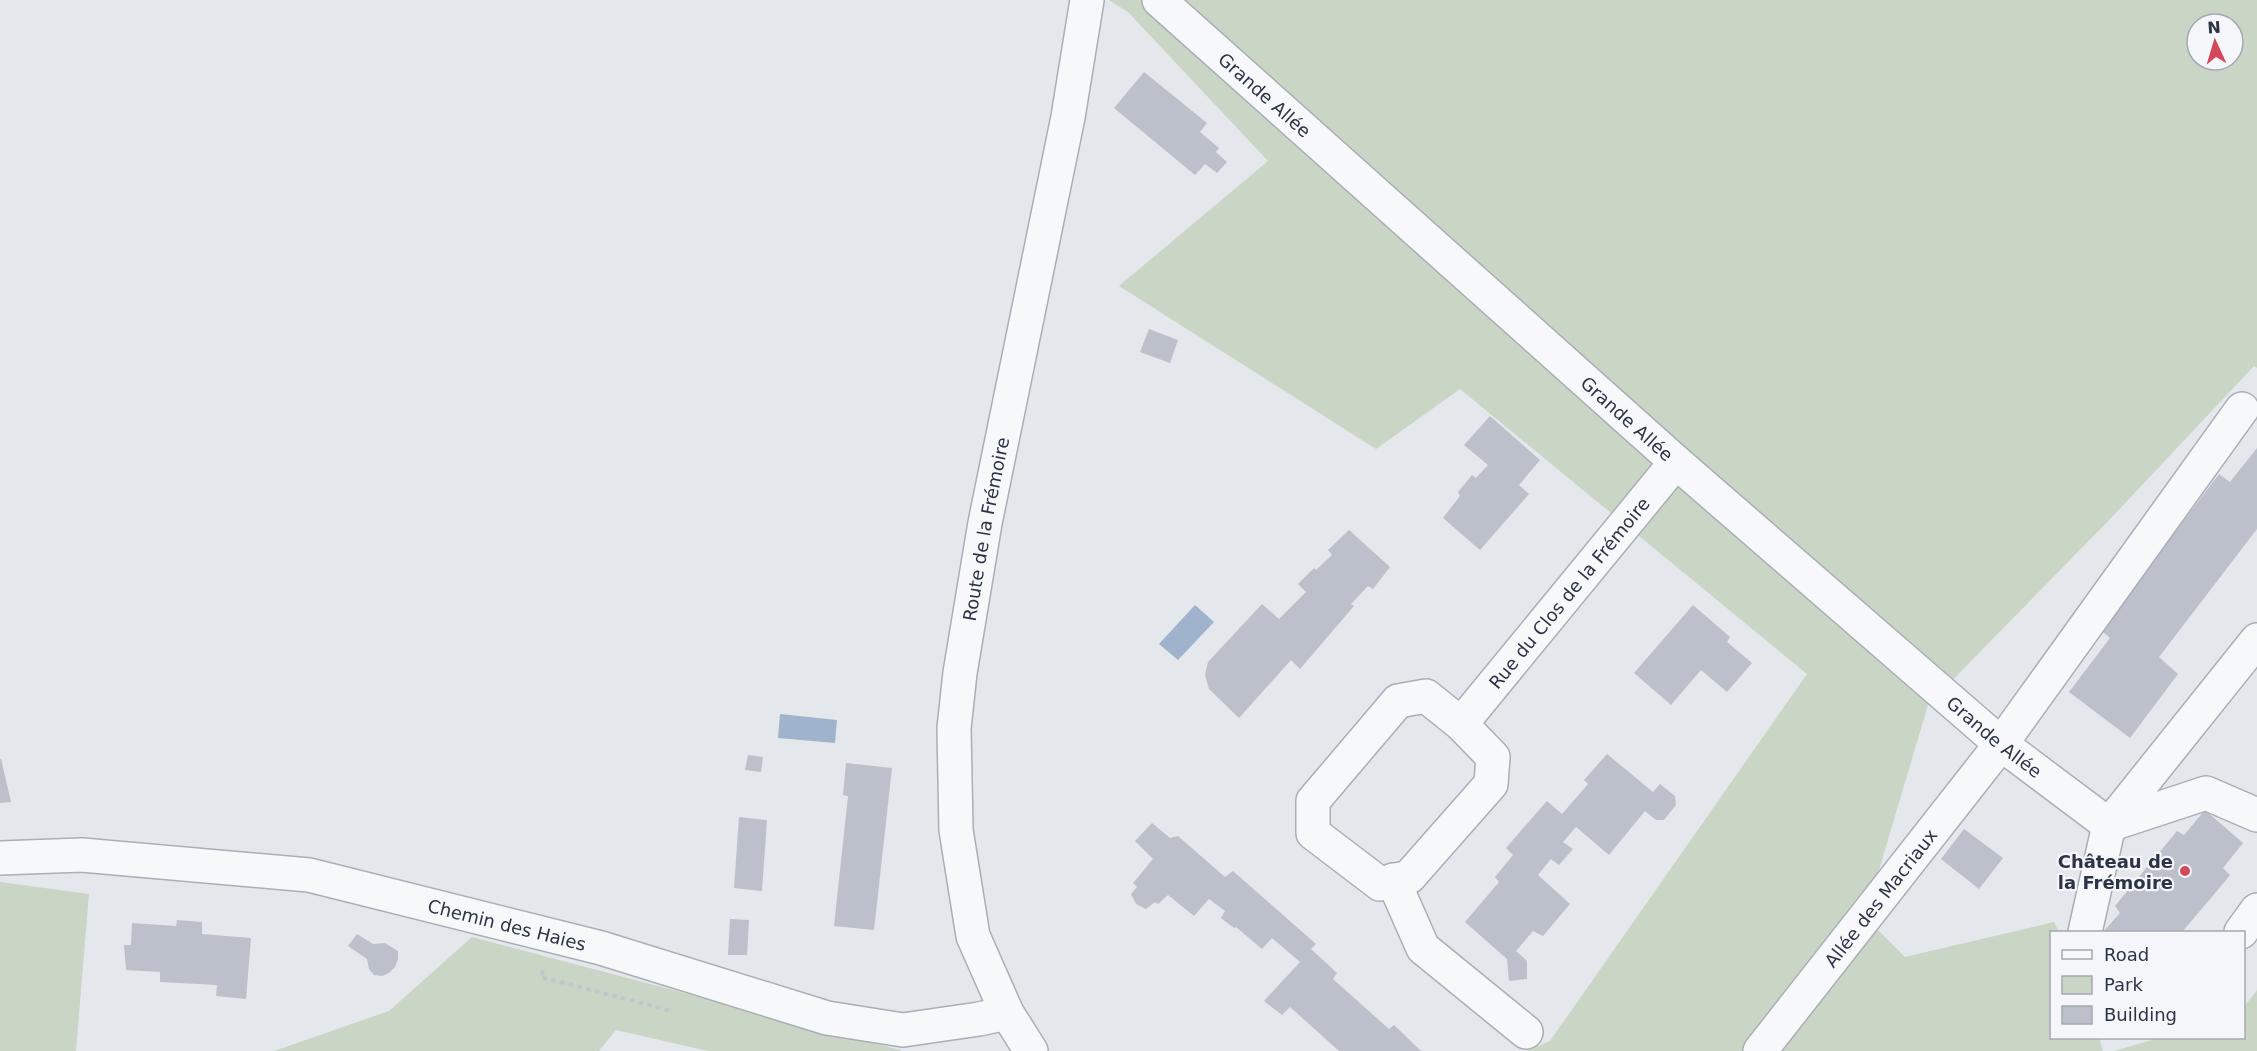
<svg xmlns="http://www.w3.org/2000/svg" width="2257" height="1051" viewBox="0 0 2257 1051" font-family="'DejaVu Sans',sans-serif">
	<style>
		.green { fill: #c9d6c5; fill-rule: evenodd }
		.water { fill: #9fb4cc }
		.building { fill: #bbc0ca }
		.lines { fill: none; stroke-linecap: round; stroke-linejoin: round }
		.minor-casing { stroke: #a9aeb7; stroke-width: 36 }
		.path { stroke: #c2c5cb; stroke-width: 4; stroke-dasharray: 4.5 4.5; stroke-linecap: butt }
		.minor { stroke: #f7f8fa; stroke-width: 33 }
		.poi-dot { fill: #d1495b; stroke: #f4f6f9; stroke-width: 2 }
		.labels { text-anchor: middle; dominant-baseline: central; stroke-width: 4.5; stroke-linejoin: round; paint-order: stroke }
		.street-label { font-size: 18px; fill: #2b3445; stroke: #f4f6f9 }
		.poi-label { font-size: 18px; font-weight: bold; fill: #2b3445; stroke: #f4f6f9; text-anchor: end }
	</style>
	<rect width="100%" height="100%" fill="#e4e7ec"/>
	<path class="green" d="M1109,0H2257V368L2254,366L2113,516L1928,705L1865,917L1905,957L2054,922L2059,932H2052V1038H2099L2103,1051H1527L1550,1041L1807,674L1460,389L1376,449L1119,286L1268,161L1128,12ZM2197,24H2233V60H2197Z
		M0,882L89,894L76,1051H0Z
		M472,937L900,1050L901,1051H708L616,1030L599,1051H274L389,1011Z
		M2257,990V1051H2114L2159,1038H2244V1007Z"/>
	<path class="water" d="M1195,605L1214,622L1178,660L1159,644Z
		M780,714L837,720L835,743L778,738Z"/>
	<path class="building" d="M1144,72L1207,123L1200,132L1219,148L1216,152L1227,162L1217,173L1205,164L1195,175L1114,108Z
		M1149,329L1178,340L1170,363L1140,352Z
		M1490,416L1540,460L1519,485L1529,494L1480,550L1443,518L1460,496L1458,492L1472,475L1476,478L1488,465L1464,445Z
		M2257,448V529L2159,657L2178,674L2130,738L2069,692L2110,638L2101,630L2219,474L2230,482Z
		M1349,530L1390,567L1373,589L1368,586L1351,604L1354,606L1300,669L1291,660L1239,718L1209,689L1205,675L1208,662L1262,604L1279,619L1306,592L1298,584L1314,568L1316,570L1332,555L1328,550Z
		M1693,605L1730,637L1727,642L1752,663L1727,692L1701,670L1671,705L1634,673Z
		M1607,754L1653,792L1660,784L1675,796L1676,805L1664,820H1656L1645,811L1609,855L1576,827L1563,842L1573,849L1559,865L1551,859L1538,875L1570,904L1543,936L1533,931L1516,951L1527,961V979L1509,981L1507,959L1465,922L1499,882L1495,877L1513,855L1506,848L1547,801L1562,814L1588,784L1584,780Z
		M748,755L763,757L761,772L745,770Z
		M0,759H1L11,802L0,803Z
		M846,763L892,768L874,930L834,926L848,796L843,795Z
		M2205,810L2243,843L2223,868L2230,875L2227,879L2182,932H2103L2120,913L2115,906L2177,831L2184,835Z
		M739,817L767,820L762,891L734,888Z
		M1152,823L1170,838L1178,836L1225,877L1233,871L1316,944L1311,949L1337,973L1333,979L1389,1029L1394,1025L1421,1051H1339L1290,1007L1282,1015L1264,1001L1300,962L1272,938L1262,949L1236,927L1234,928L1221,918L1225,911L1209,899L1194,916L1168,895L1158,904L1155,902L1146,909L1136,904L1131,894L1137,887L1133,883L1153,859L1135,841Z
		M1964,829L2003,858L1979,889L1941,859Z
		M730,919L749,920L747,955H728Z
		M177,920L202,922V934L251,938L246,999L216,996L217,985L160,982V972L126,970L124,945H131L132,923L176,926Z
		M357,934L373,944L385,943L398,951V959L395,967L389,973L382,976L374,975L369,969L367,959L348,946Z"/>
	<g class="lines">
		<defs>
			<g id="minor">
				<path id="s1" d="M1159,0L1676,462L2001,744L2109,825"/>
				<path d="M1426,696L1461,724L1493,757L1491,784L1409,877L1380,884L1313,833V801L1398,701Z"/>
				<path id="s2" d="M1461,724L1676,462"/>
				<path d="M2109,825L2206,793L2257,815"/>
				<path id="s3" d="M0,858L82,855L309,875L601,948L827,1018L903,1030L979,1019L1007,1013"/>
				<path d="M1393,880L1423,948L1526,1032"/>
				<path d="M2085,932L2109,825L2257,640"/>
				<path d="M2241,932L2257,910"/>
				<path id="s4" d="M1031,1051L1007,1013L973,936L956,830L954,728L960,673L985,523L1068,117L1087,0"/>
				<path id="s5" d="M1760,1051L2001,744L2242,409"/>
			</g>
		</defs>
		<use href="#minor" class="minor-casing"/>
		<path class="path" d="M543,970L541,977L672,1011"/>
		<use href="#minor" class="minor"/>
	</g>
	<circle class="poi-dot" cx="2185" cy="871" r="6"/>
	<g class="labels">
		<g class="street-label">
			<text stroke="none"><textPath href="#s1" startOffset="142">Grande Allée</textPath></text>
			<text stroke="none"><textPath href="#s1" startOffset="628">Grande Allée</textPath></text>
			<text stroke="none"><textPath href="#s4" startOffset="540">Route de la Frémoire</textPath></text>
			<text stroke="none"><textPath href="#s2" startOffset="170">Rue du Clos de la Frémoire</textPath></text>
			<text stroke="none"><textPath href="#s1" startOffset="1114">Grande Allée</textPath></text>
			<text stroke="none"><textPath href="#s5" startOffset="195">Allée des Macriaux</textPath></text>
			<text stroke="none"><textPath href="#s3" startOffset="514">Chemin des Haies</textPath></text>
		</g>
		<g class="poi-label">
			<text x="2173" y="861">Château de<tspan x="2173" dy="21">la Frémoire</tspan></text>
		</g>
	</g>
	<rect x="2050" y="931" width="195" height="108" fill="#f4f6f9" stroke="#a4a8b1" stroke-width="1.5"/>
	<rect x="2062" y="950" width="30" height="9" fill="#f7f8fa" stroke="#a4a8b1" stroke-width="1.5"/>
	<text x="2104" y="961" font-size="18" fill="#2b3445">Road</text>
	<rect x="2062" y="976" width="30" height="18" fill="#c9d6c5" stroke="#a4a8b1" stroke-width="1.5"/>
	<text x="2104" y="991" font-size="18" fill="#2b3445">Park</text>
	<rect x="2062" y="1006" width="30" height="18" fill="#bbc0ca" stroke="#a4a8b1" stroke-width="1.5"/>
	<text x="2104" y="1021" font-size="18" fill="#2b3445">Building</text>
	<g transform="translate(2215 42) rotate(356)"><circle r="28" fill="#f4f6f9" stroke="#a4a8b1" stroke-width="1.5"/>
	<path d="M0-4.5L10 22L0 15L-10 22Z" fill="#d1495b"/>
	<text y="-9" font-size="16" font-weight="bold" text-anchor="middle" fill="#2b3445">N</text>
	</g>
</svg>
